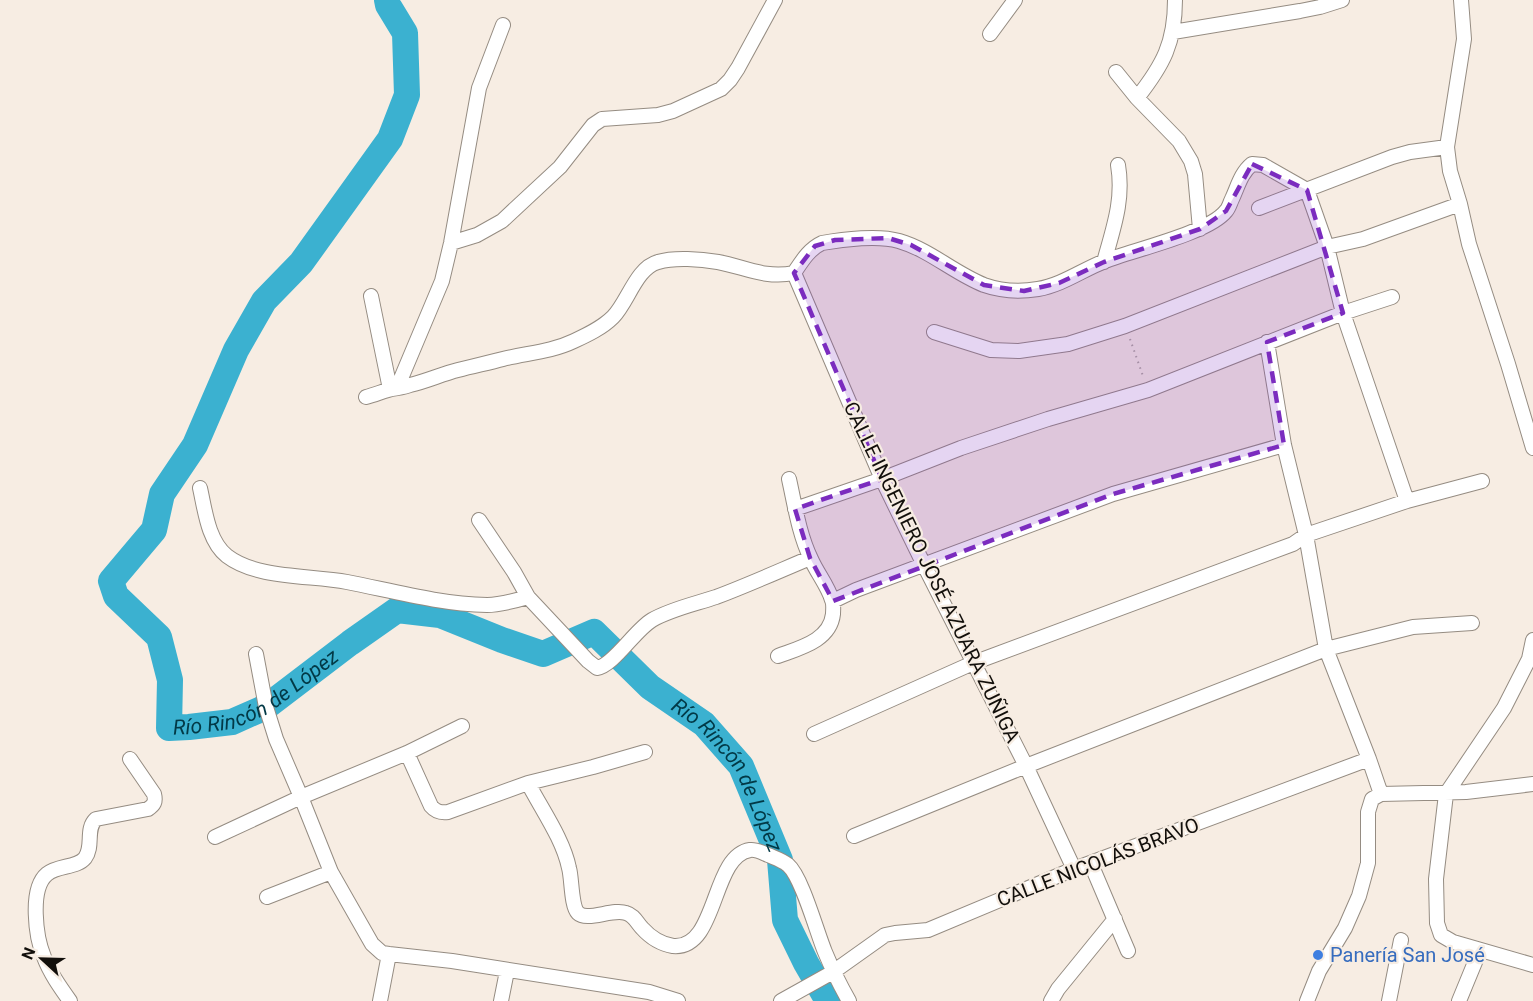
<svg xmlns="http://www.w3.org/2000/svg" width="1533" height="1001" viewBox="0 0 1533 1001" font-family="Roboto,sans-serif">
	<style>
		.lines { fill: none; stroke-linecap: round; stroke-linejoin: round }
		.river { stroke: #3bb1d0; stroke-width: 26 }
		.minor-casing { stroke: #958c82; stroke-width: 16 }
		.path { stroke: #b0a8a0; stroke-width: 2; stroke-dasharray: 1.5 4.5; stroke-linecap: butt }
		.minor { stroke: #fff; stroke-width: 14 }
		.marked { fill: #7b2cbf; fill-opacity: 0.2; stroke: #7b2cbf; stroke-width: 4.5; stroke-dasharray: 12 8; stroke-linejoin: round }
		.shop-dot { fill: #3f7fe0; stroke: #f7ede3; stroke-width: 2 }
		.labels { text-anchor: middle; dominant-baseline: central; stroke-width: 4.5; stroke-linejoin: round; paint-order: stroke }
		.street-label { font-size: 20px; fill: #120f0b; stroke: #f7ede3 }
		.shop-label { font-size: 20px; fill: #366cbe; stroke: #f7ede3; text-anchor: start }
		.water-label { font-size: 21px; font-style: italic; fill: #023946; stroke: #f7ede3 }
	</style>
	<rect width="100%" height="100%" fill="#f7ede3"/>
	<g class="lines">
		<path class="river" id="s1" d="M387,0L388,5L405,33L407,95L390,139L301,263L264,301L236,350L195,445L162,494L154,530L111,581L116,596L159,637L170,680L169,728L189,727L232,722L266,707L350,643L397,610L440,615L502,640L543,654L594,632L650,687L704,724L741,766L780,860L785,920L806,963L828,1001"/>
		<defs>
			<path id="minor" d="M1461,0L1464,39L1447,147L1450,171L1460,204L1469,244L1508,364L1533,448
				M1173,32L1300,11L1320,7L1342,0
				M990,34L1015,0
				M1116,72L1137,98L1179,141L1191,161L1195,174L1200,229
				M1137,98C1163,65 1175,43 1175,0
				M1259,208L1392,157L1410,152L1447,147
				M451,243L477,235L502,221L560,167L593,125L602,119L658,115L673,111L721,89L730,80L738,68L775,0
				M1104,262C1113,229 1124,200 1118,165
				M794,273L882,479L924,565L1026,766L1074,869
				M371,296L390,389
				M934,332L991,350L1019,351L1068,344L1125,326L1327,247L1363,239L1460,204
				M1267,342L1284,445L1306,535L1326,649L1369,759L1381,794
				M397,388L442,281L451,243L479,88L503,25
				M366,397C374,395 381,392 388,390C395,388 403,388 410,385C427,381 442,374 458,370C473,366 488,363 503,359C527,353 551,352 574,341C587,335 602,328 613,317C628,302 636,268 658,262C674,257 701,259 718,262C745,267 765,279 794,273C802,261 809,249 822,243C844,239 879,235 899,241C930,250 954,273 984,285C1001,291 1020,292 1038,289C1062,285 1082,270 1105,261C1133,250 1209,233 1226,211C1229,208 1230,203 1232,199C1238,186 1241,173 1252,164L1263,165L1307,190L1327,247L1343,313L1407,501
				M200,488C205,510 208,541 227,556C257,579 310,575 347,582C393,591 440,604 487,605C501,605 514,601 528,597L588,661L597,668C613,666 635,630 652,620C671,609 695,604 716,597C748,585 779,571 810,558
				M795,509L882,479L961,448L1048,419L1148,390L1343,313L1392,297
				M479,520L514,572L528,597
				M833,601L856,590L1113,494L1284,445
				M1533,640L1529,659L1504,708L1446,794L1436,879L1437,923L1441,935L1453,942L1533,965
				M256,654L266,707L276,739L301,797L331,872L372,944L382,953L389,954L452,961L649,992L678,1001
				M778,656C799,648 830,641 833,614C833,610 834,604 832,600C828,586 817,573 811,559C799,534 795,506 789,479
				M814,734L973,663L1293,544L1306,535L1407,501L1482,481
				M407,753L431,806C436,812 441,813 448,812L528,783L593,767L645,752
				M528,783C542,810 563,839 569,868C572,878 571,906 578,913C587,922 613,908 626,913C634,915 637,923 642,928C650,937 661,944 673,946C718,950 711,856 750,850C756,849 763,853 768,855C775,858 782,860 788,865C802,877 817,933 825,952C832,969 840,985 849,1001
				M854,836L1026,766L1326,649L1413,627L1472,623
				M215,837L301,797L407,753L462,726
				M1091,864L1128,951
				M267,897L331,872
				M70,1001C60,987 50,973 44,957C36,938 29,889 47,874C58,865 77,868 85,858C94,846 85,829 96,819L148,809C154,805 156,802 154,794L130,759
				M380,1001L389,954
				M501,1001L507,971
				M781,1001L833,972L885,935L895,933L928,930L1074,869L1369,759
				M1051,1001L1058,989L1115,919
				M1307,1001L1319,971L1345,928L1359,896L1368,863V812L1372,799L1381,794L1466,792L1533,784
				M1389,1001L1401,940
				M1459,1001L1480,950"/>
		</defs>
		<use href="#minor" class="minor-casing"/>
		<path class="path" d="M1130,339L1143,376"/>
		<use href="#minor" class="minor"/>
	</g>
	<path class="marked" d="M1252,164L1307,190L1343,313L1267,342L1284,445L1113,494L833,601L810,558L795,509L882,479L794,273L815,246L835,240L888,238L911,245L984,285L1024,291L1059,283L1104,262L1200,229L1226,211Z"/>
	<circle class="shop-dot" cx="1318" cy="955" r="6"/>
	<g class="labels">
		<g class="street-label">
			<text transform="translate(932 572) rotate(64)">CALLE INGENIERO JOSÉ AZUARA ZUÑIGA</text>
			<text transform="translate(1098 862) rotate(-21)">CALLE NICOLÁS BRAVO</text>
		</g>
		<g class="shop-label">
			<text x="1330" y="955">Panería San José</text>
		</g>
		<g class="water-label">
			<text stroke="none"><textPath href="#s1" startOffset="939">Río Rincón de López</textPath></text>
			<text stroke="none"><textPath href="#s1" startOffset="1515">Río Rincón de López</textPath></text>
		</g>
	</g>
	<g transform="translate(42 959) rotate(292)" stroke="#f7ede3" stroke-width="4.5" paint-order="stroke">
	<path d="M0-4.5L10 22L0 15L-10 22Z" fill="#120f0b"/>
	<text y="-9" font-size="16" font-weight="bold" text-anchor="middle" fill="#120f0b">N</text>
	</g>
</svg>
